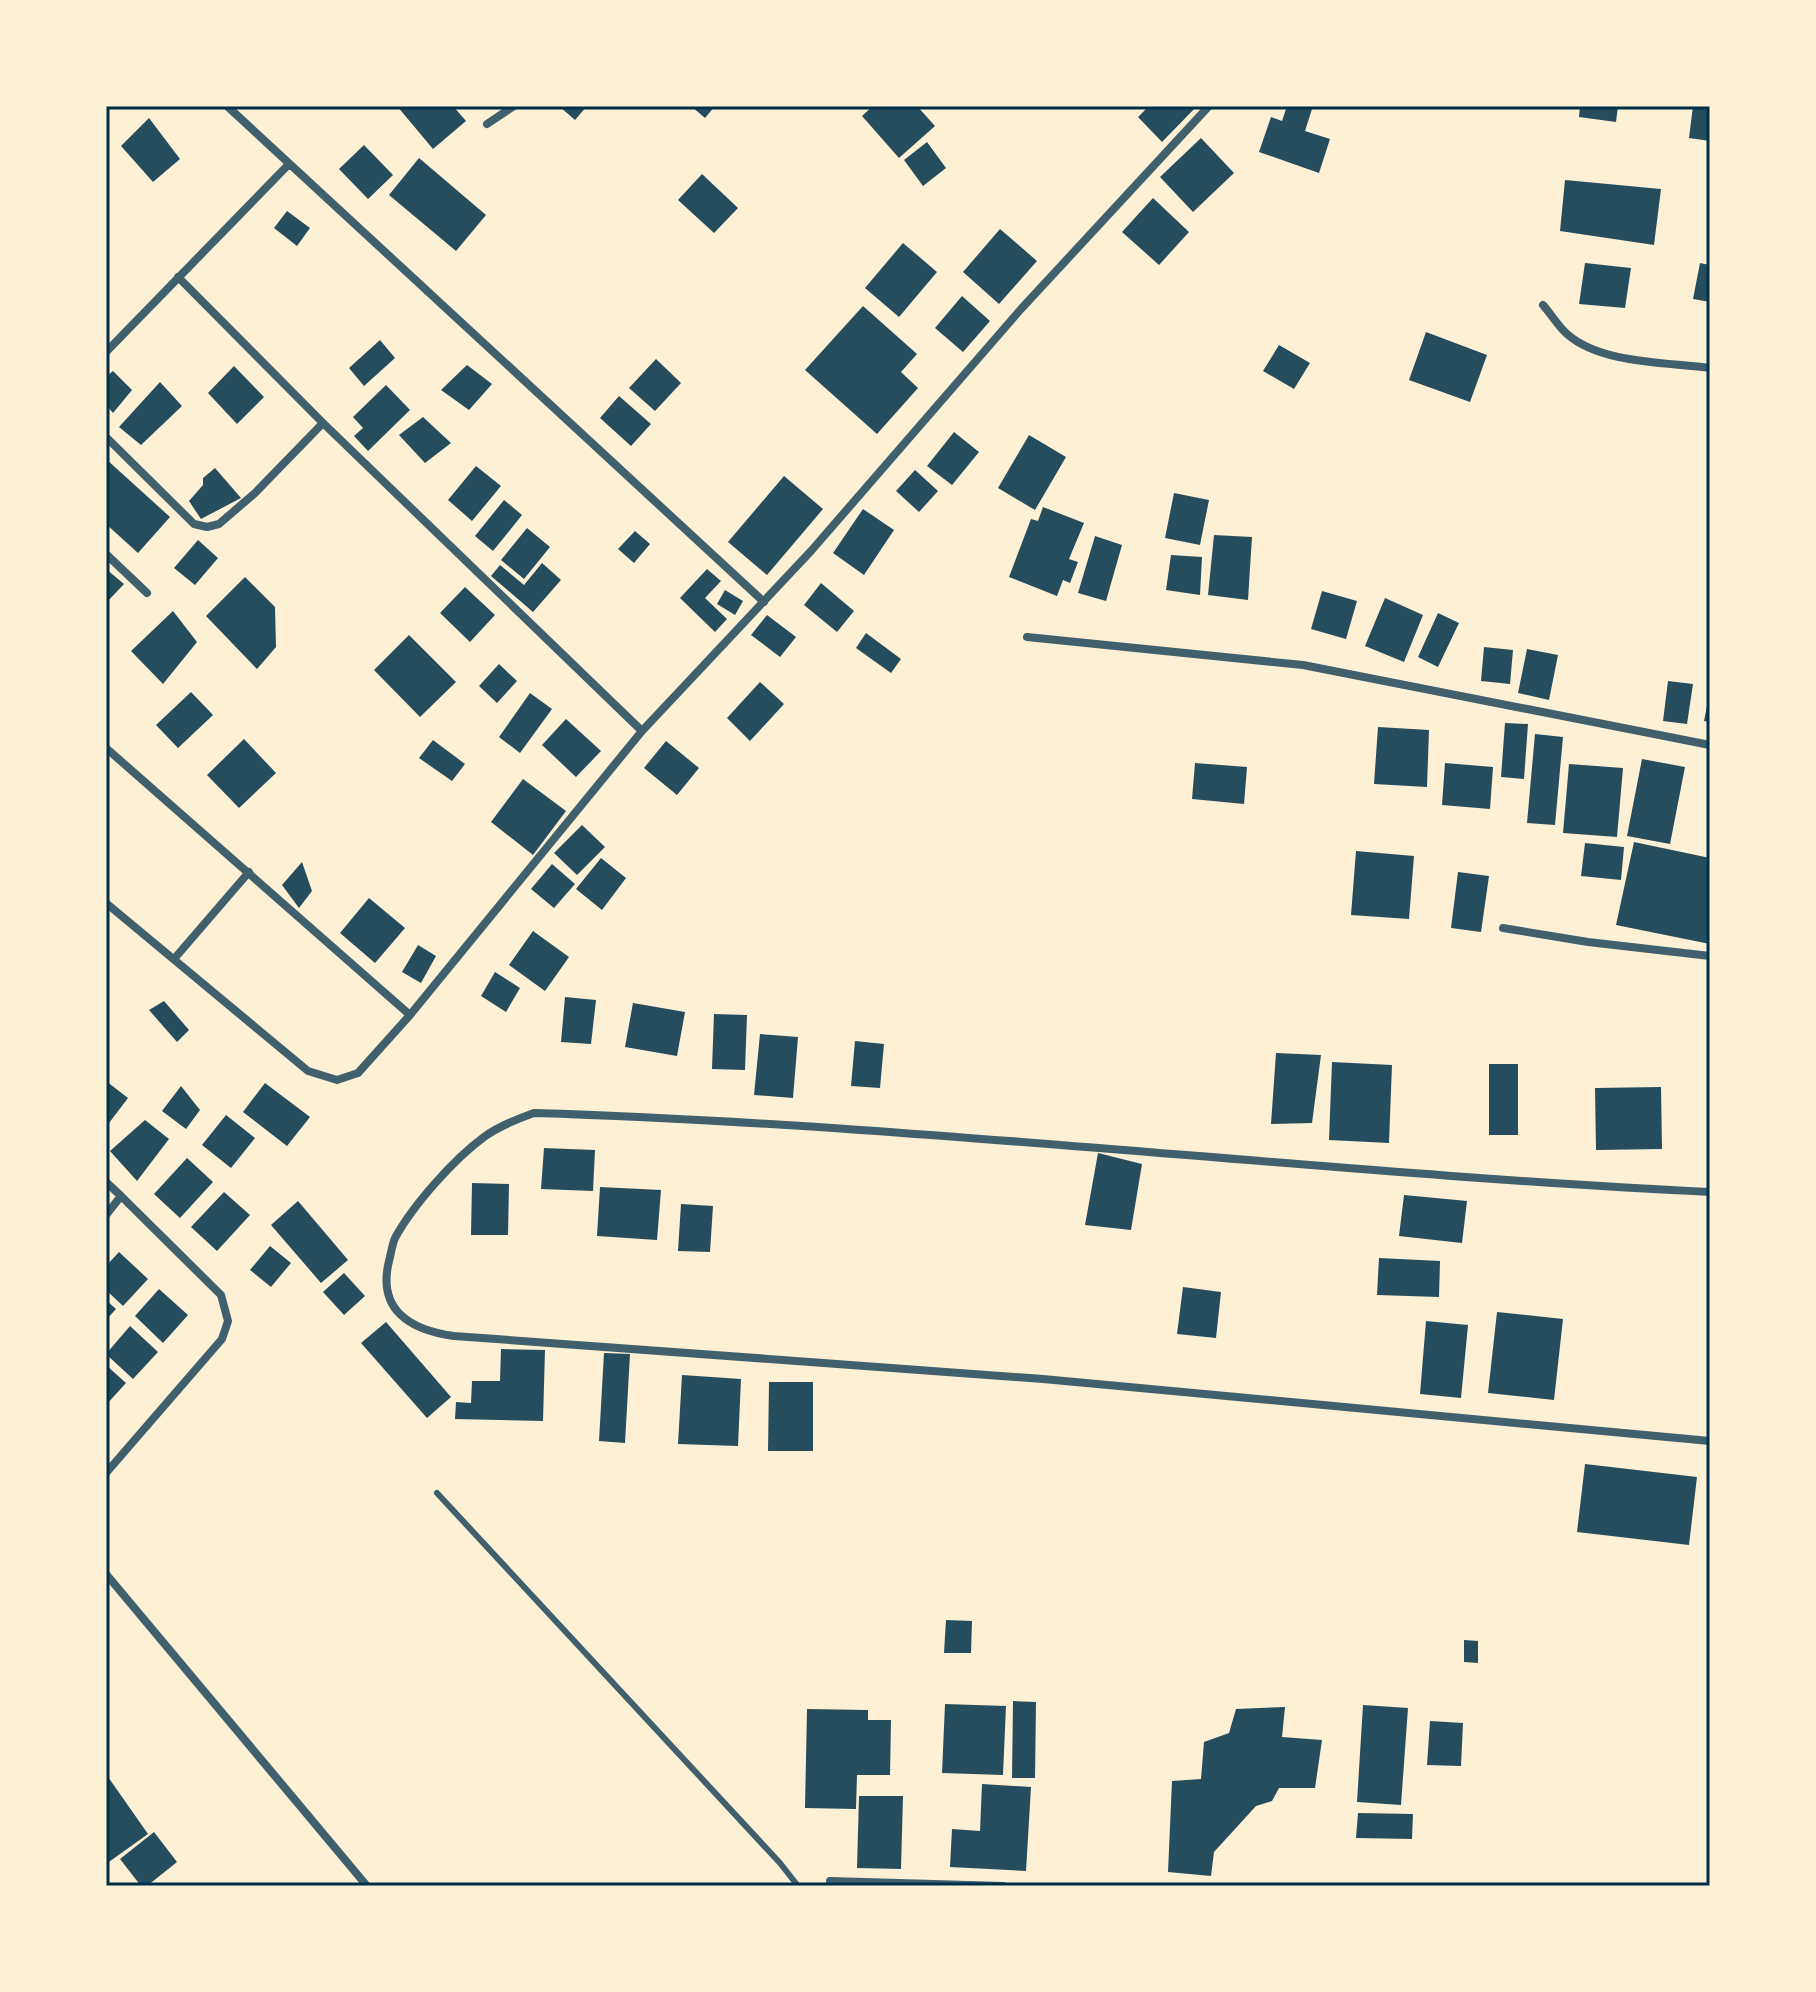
<svg xmlns="http://www.w3.org/2000/svg" width="1816" height="1992" viewBox="0 0 1816 1992" font-family="'IBM Plex Sans',sans-serif">
	<style>
		.building { fill: #264d5e }
		.lines { fill: none; stroke-linecap: round; stroke-linejoin: round }
		.service { stroke: #3f606c; stroke-width: 6 }
		.minor { stroke: #3f606c; stroke-width: 8 }
		.neatline { fill: none; stroke: #003049; stroke-width: 3 }
	</style>
	<rect width="100%" height="100%" fill="#fdf0d5"/>
	<path class="building" d="M397,106H453L466,121L433,149Z
		M559,106H587L575,120Z
		M691,106H715L705,118Z
		M873,106H917L935,126L899,158L862,116Z
		M1149,106H1197L1162,142L1138,117Z
		M1287,106L1312,109L1305,131L1330,139L1319,173L1259,152L1271,117L1282,121Z
		M1580,106H1618L1616,122L1579,117Z
		M1693,106L1710,109V141L1689,138Z
		M149,118L180,159L153,182L121,146Z
		M1201,138L1234,173L1193,212L1160,177Z
		M927,142L946,168L923,186L904,160Z
		M364,145L393,175L368,199L339,169Z
		M419,158L486,215L456,251L389,195Z
		M702,174L738,208L714,233L678,200Z
		M1565,180L1661,189L1654,245L1560,231Z
		M1153,198L1189,232L1159,265L1122,232Z
		M287,211L310,228L297,246L274,228Z
		M1000,229L1037,261L999,304L963,272Z
		M903,243L937,272L899,317L865,288Z
		M1585,263L1631,268L1625,308L1579,304Z
		M1700,263L1710,265V302L1693,299Z
		M962,296L990,321L963,352L935,328Z
		M863,306L917,354L901,372L918,388L877,434L805,370Z
		M1426,332L1487,355L1470,402L1409,380Z
		M380,340L395,358L364,386L349,368Z
		M1279,345L1310,363L1294,389L1263,371Z
		M656,359L681,383L655,411L629,388Z
		M467,365L492,384L469,410L441,390Z
		M234,366L264,397L237,424L208,393Z
		M113,371L132,390L113,413L106,405V377Z
		M160,382L182,406L141,445L119,427Z
		M386,385L410,410L368,451L354,436L363,428L353,417Z
		M619,396L651,424L631,446L600,418Z
		M423,417L451,443L425,463L399,435Z
		M954,432L979,452L952,485L927,466Z
		M1029,435L1066,457L1035,510L998,488Z
		M106,459L170,517L138,553L106,524Z
		M476,466L501,486L472,521L448,500Z
		M215,468L241,498L201,519L189,501L203,485V478Z
		M915,470L938,491L919,512L896,491Z
		M784,476L823,509L767,575L728,542Z
		M1174,493L1209,500L1200,545L1165,538Z
		M504,500L522,515L493,551L475,536Z
		M1043,507L1084,523L1069,559L1078,562L1070,583L1063,580L1057,596L1009,577L1031,519L1038,521Z
		M863,509L894,530L864,575L833,553Z
		M527,528L550,547L524,579L501,560Z
		M635,531L650,544L634,563L618,549Z
		M1214,535L1252,537L1248,600L1208,595Z
		M1095,536L1122,545L1106,601L1078,593Z
		M198,540L218,558L195,585L174,568Z
		M1171,555L1202,557L1200,595L1166,590Z
		M542,563L561,580L533,612L491,576L500,565L524,585Z
		M106,569L124,584L106,603Z
		M707,569L721,581L705,598L727,619L715,632L680,598Z
		M245,577L275,607L276,647L257,669L206,616Z
		M821,583L854,611L837,632L804,605Z
		M465,587L495,615L470,642L440,613Z
		M725,590L743,601L735,615L717,604Z
		M1322,591L1357,601L1346,639L1311,629Z
		M1385,598L1423,615L1404,662L1365,646Z
		M173,611L197,642L163,684L131,651Z
		M1438,613L1459,623L1438,667L1418,657Z
		M767,615L796,637L780,657L751,635Z
		M866,633L901,659L891,673L856,648Z
		M409,635L456,682L420,717L374,670Z
		M1484,647L1513,650L1510,684L1481,681Z
		M1527,649L1558,655L1549,700L1518,693Z
		M499,664L517,681L497,703L479,686Z
		M1668,681L1693,684L1687,724L1663,721Z
		M760,682L784,704L750,741L727,718Z
		M191,692L213,715L178,748L156,725Z
		M530,693L552,709L520,753L499,737Z
		M1709,696H1710V722L1704,721Z
		M566,719L601,751L576,777L542,745Z
		M1505,723L1528,724L1524,779L1501,777Z
		M1378,727L1429,730L1427,787L1374,784Z
		M1535,734L1563,737L1555,825L1527,823Z
		M244,739L276,773L239,808L207,775Z
		M433,740L465,764L452,781L419,758Z
		M666,741L699,768L677,795L644,768Z
		M1642,759L1685,767L1670,844L1627,836Z
		M1195,763L1247,767L1244,804L1192,799Z
		M1445,763L1493,767L1490,809L1442,805Z
		M1569,764L1623,768L1617,837L1563,833Z
		M523,779L566,811L533,855L491,822Z
		M582,825L605,847L577,875L554,853Z
		M1634,842L1710,858V944L1616,925Z
		M1585,843L1624,847L1621,880L1581,876Z
		M1356,851L1414,856L1409,919L1351,915Z
		M601,858L626,878L602,910L576,889Z
		M302,862L312,891L299,908L282,885Z
		M552,864L575,884L554,908L531,889Z
		M1458,872L1489,876L1481,932L1451,928Z
		M369,898L405,928L375,963L340,933Z
		M533,931L569,957L545,991L509,965Z
		M418,945L436,956L421,983L402,972Z
		M495,972L520,988L506,1012L481,996Z
		M565,997L596,1000L591,1044L561,1042Z
		M164,1001L189,1030L177,1042L149,1010Z
		M633,1003L685,1012L677,1056L625,1047Z
		M714,1014L747,1015L745,1070L712,1069Z
		M760,1034L798,1037L793,1098L754,1095Z
		M855,1041L884,1044L880,1088L851,1086Z
		M1276,1053L1321,1055L1312,1123L1271,1124Z
		M1332,1062L1392,1065L1389,1143L1329,1140Z
		M1489,1064H1518V1135H1489Z
		M106,1081L128,1098L106,1127Z
		M265,1083L310,1117L287,1146L243,1112Z
		M181,1086L200,1110L186,1129L162,1111Z
		M1661,1087L1662,1149L1596,1150L1595,1088Z
		M226,1115L255,1138L231,1168L202,1145Z
		M145,1120L169,1139L137,1181L110,1151Z
		M544,1148L595,1150L593,1191L541,1189Z
		M1098,1153L1142,1164L1131,1230L1085,1225Z
		M187,1158L213,1182L180,1218L154,1194Z
		M472,1183L509,1184L508,1235H471Z
		M600,1187L661,1190L657,1240L597,1236Z
		M224,1192L250,1215L217,1251L191,1227Z
		M1404,1195L1467,1201L1462,1243L1399,1236Z
		M298,1201L348,1260L321,1283L271,1225Z
		M681,1204L713,1206L710,1252L678,1251Z
		M270,1246L291,1263L271,1287L250,1270Z
		M119,1252L148,1279L123,1306L106,1290V1266Z
		M1379,1258L1440,1261L1439,1297L1377,1295Z
		M344,1273L365,1296L344,1315L323,1292Z
		M1183,1287L1221,1292L1216,1338L1177,1334Z
		M159,1289L188,1315L163,1343L135,1316Z
		M106,1300L116,1309L106,1320Z
		M1497,1312L1563,1319L1554,1400L1488,1393Z
		M1426,1321L1468,1325L1461,1398L1420,1394Z
		M386,1322L451,1397L427,1418L361,1343Z
		M130,1326L158,1352L133,1379L106,1354Z
		M501,1349L545,1350L543,1421L455,1419L456,1402L471,1403L472,1381H500Z
		M604,1353L630,1354L625,1443L599,1441Z
		M106,1365L126,1383L106,1405Z
		M682,1375L741,1379L738,1446L678,1444Z
		M769,1382H813V1451H768Z
		M1585,1464L1697,1477L1689,1545L1577,1532Z
		M946,1620L972,1621L971,1653H944Z
		M1464,1640L1478,1641V1663L1464,1662Z
		M1013,1701L1036,1702L1035,1778H1012Z
		M945,1704L1006,1706L1003,1775L942,1773Z
		M1363,1705L1408,1708L1401,1805L1357,1802Z
		M1285,1707L1282,1737L1322,1740L1315,1788H1279L1272,1801L1256,1806L1214,1852L1211,1876L1168,1872L1172,1781L1201,1779L1204,1742L1229,1733L1236,1709Z
		M807,1709L868,1710V1720H891L890,1775H857L856,1809L805,1808Z
		M1430,1721L1463,1723L1461,1766L1427,1765Z
		M106,1774L148,1834L106,1864Z
		M982,1784L1031,1787L1026,1871L950,1867L952,1829L980,1831Z
		M859,1796H903L901,1869L857,1868Z
		M1358,1813L1413,1814L1412,1839L1356,1838Z
		M154,1832L177,1862L147,1886H141L120,1859Z"/>
	<g class="lines">
		<path class="service" d="M437,1493L780,1863L798,1886"/>
		<path class="minor" d="M227,106L764,602
			M487,124L514,106
			M178,277L323,423L642,731
			M1543,305C1551,314 1558,326 1567,334C1601,364 1666,362 1710,368
			M106,352L289,164
			M106,437L194,524L207,527L219,524L255,493L323,423
			M106,554L147,593
			M1027,637L1303,665L1710,745
			M106,748L410,1015
			M106,903L308,1071L337,1080L358,1073L410,1015L642,731L811,551L1021,309L1209,106
			M1503,928L1588,942L1710,956
			M174,959L249,872
			M106,1182L121,1196L106,1215
			M1710,1192C1318,1173 927,1125 534,1113C517,1119 499,1126 484,1137C454,1159 413,1205 395,1238C392,1245 391,1254 389,1261C377,1310 410,1330 454,1336L1043,1379L1710,1441
			M106,1473L222,1339L228,1321L221,1295L121,1196
			M106,1574L367,1886
			M830,1881L1003,1886"/>
	</g>
	<rect width="1816" height="1992" fill="none" stroke="#fdf0d5" stroke-width="216"/>
	<rect x="108" y="108" width="1600" height="1776" class="neatline"/>
</svg>
